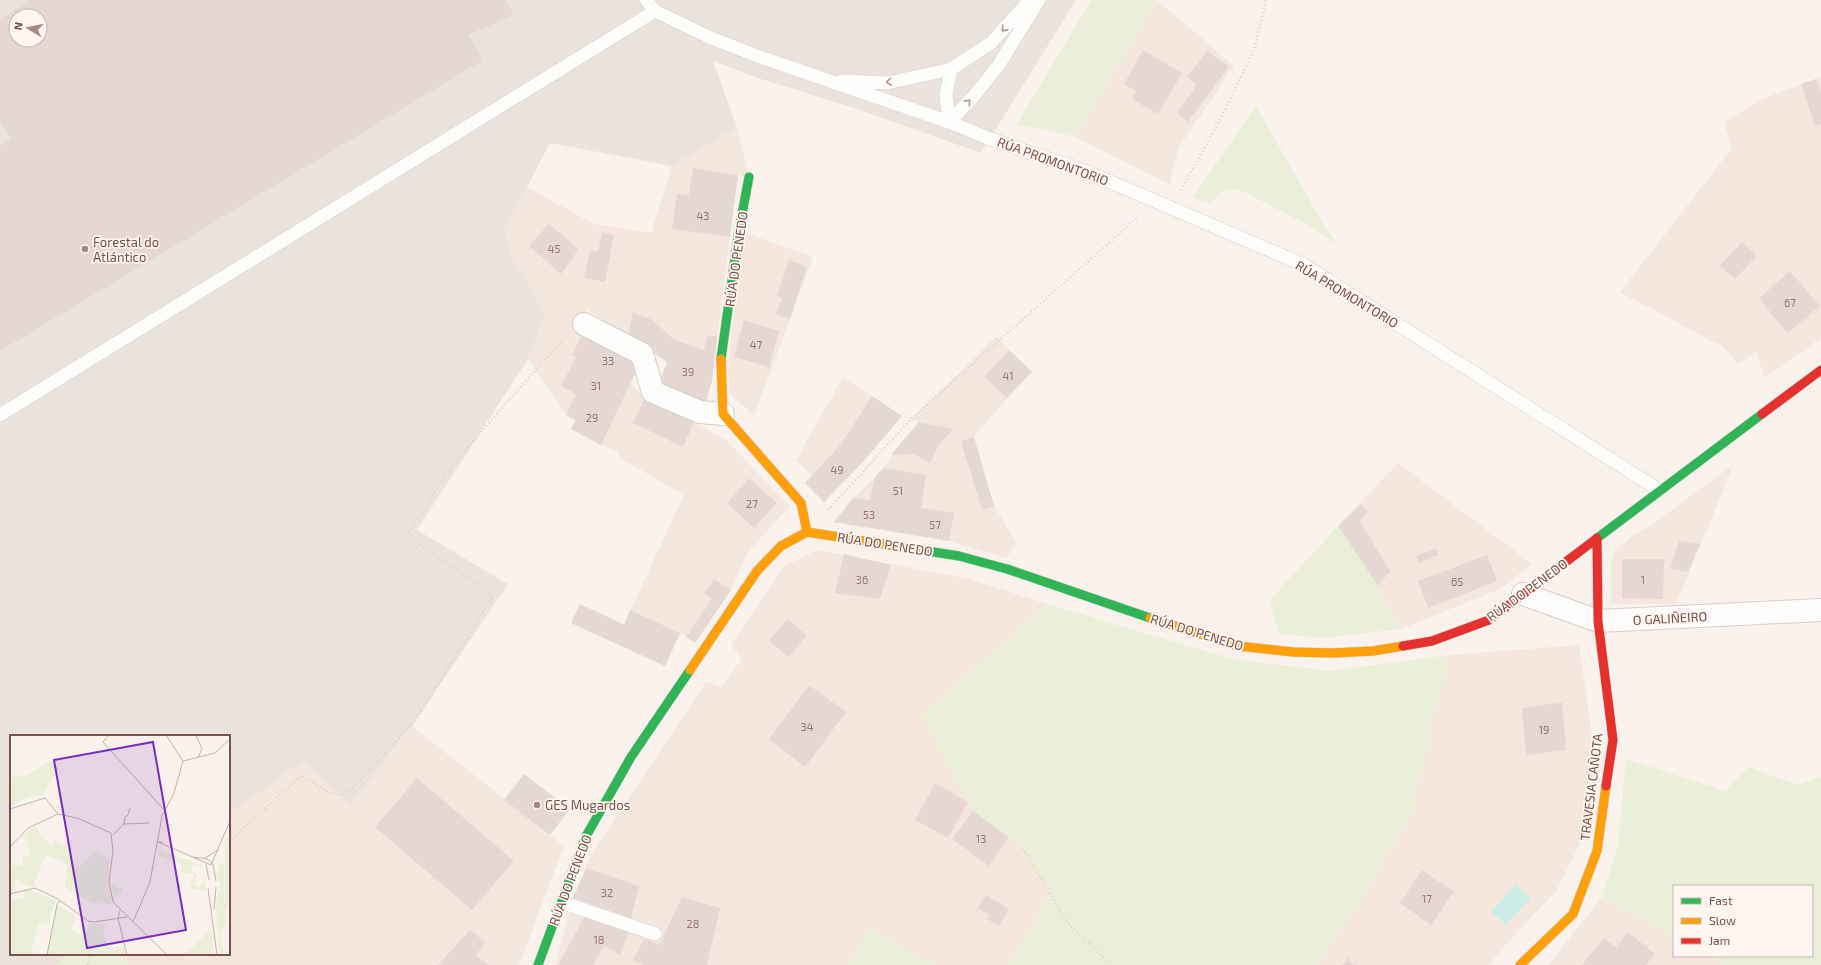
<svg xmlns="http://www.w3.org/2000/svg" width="1821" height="965" viewBox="0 0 1821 965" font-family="'Exo 2',sans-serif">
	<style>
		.residential { fill: #f4e6dc }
		.industrial { fill: #ece2dd; fill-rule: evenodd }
		.green { fill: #e9efd6 }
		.water { fill: #ccece8 }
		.building { fill: #e5d8d3; fill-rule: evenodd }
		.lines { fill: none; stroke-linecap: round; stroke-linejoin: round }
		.lane-casing { stroke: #d8cdc8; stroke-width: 14 }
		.street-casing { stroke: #d8cdc8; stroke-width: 24 }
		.fast-casing { stroke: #d9cdc8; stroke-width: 10 }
		.slow-casing { stroke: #d9cdc8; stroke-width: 10 }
		.jam-casing { stroke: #d9cdc8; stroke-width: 10 }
		.path { stroke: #dbd0ce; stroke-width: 2.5; stroke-dasharray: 1 3; stroke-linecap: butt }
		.lane { stroke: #fefdfc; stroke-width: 13 }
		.street { stroke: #fefdfc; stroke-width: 22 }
		.fast { stroke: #30b455; stroke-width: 9 }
		.slow { stroke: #ff9f0a; stroke-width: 9 }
		.jam { stroke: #e5322d; stroke-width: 9 }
		.oneway { stroke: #af9691 }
		.poi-dot { fill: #a68982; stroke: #fff6ef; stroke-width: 1.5 }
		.labels { text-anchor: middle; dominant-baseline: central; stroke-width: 3.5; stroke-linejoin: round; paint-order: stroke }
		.number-label { font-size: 11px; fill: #96756e }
		.street-label { font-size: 13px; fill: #7a5149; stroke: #fff6ef }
		.poi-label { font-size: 13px; fill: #7a5149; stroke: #fff6ef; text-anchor: start }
		.inset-road { fill: none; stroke: #c6b2ab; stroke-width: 1 }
		.view { fill: #7b2cbf; fill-opacity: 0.15; stroke: #7b2cbf; stroke-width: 2 }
		.inset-edge { fill: none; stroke: #7a5149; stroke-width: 2 }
	</style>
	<rect width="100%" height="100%" fill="#f9f2ec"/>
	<path class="residential" d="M1157,0L1234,66L1179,147L1171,177V185L1075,137Z
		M1821,77V338L1764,378L1757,352L1738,364L1723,347L1620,292L1732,148L1724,122L1765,98Z
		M737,127L749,177L738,175L715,354L658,386L667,362L587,309L584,324L640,363L631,383L645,398L694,422L726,440L790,506L748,552L731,590L695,643L680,633L665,666L571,623L580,604L624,624L684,495L620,458L619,452L601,445L571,429L575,420L566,415L528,359L545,314L511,254L504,231L527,187L594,224L651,233L672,166Z
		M743,232L813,257L754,416L730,394L728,370Z
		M997,336L1009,350L1032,372L1007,398L974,437L994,506L1017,543L1006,558L949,541L834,522L853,498L883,469L892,455L919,422L911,419Z
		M843,377L902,416L861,464L824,502L805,483L812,475L796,460Z
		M1398,463L1532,564L1502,588L1401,629L1378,586L1338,526Z
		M1734,464L1676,604H1611V560L1616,550L1632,536L1649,527Z
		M817,550L970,579L1047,604L921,715L1023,848L1050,893L1008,965H935L870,929L847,965H555L573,898L592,853L706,682L721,687L742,659L731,645L784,566Z
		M1579,645L1595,755L1581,842L1557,890L1487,965H1317L1358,906L1411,815L1448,655Z
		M412,726L564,846L519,965H128L117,954H229V813L304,761L351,804Z
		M1602,897L1674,937V956H1708L1721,963L1719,965H1548Z"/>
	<path class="industrial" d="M0,0H1076L981,153L860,110L758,78L713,61L737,127L672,166L550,143L504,231L511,254L545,314L528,359L417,530L508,584L416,720L351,805L304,761L229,813V736H11V954H67L56,965H0ZM16,16H40V40H16Z"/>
	<path class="green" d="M1091,0H1157L1075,137L1017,124Z
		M1256,106L1325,227L1337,244L1303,222L1240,190H1226L1209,203L1192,198Z
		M1338,526L1378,586L1401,629L1324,638L1279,634L1270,600Z
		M1047,604L1232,659L1330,671L1448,655L1411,815L1358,906L1317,965H1008L1050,893L1022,848L973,811L921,715Z
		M1626,759L1725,791L1749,767L1797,785L1821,777V965H1719L1720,963L1708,956H1812V886H1674V937L1602,897L1618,846Z
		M870,929L935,965H847Z
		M67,954H117L128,965H56Z"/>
	<path class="water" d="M1516,884L1531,898L1506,925L1491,912Z"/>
	<path class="building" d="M28,0H505L514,15L468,35L483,60L0,351V146L11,139L0,121V20ZM16,16H40V40H16Z
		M1143,50L1182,73L1158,114L1132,99L1136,91L1124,84Z
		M1207,51L1229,67L1188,122L1177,113L1197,85L1187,77Z
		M1816,79L1821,94V124L1815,126L1801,84Z
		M693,168L738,175L730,237L672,229L677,194L689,195Z
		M549,224L579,249L561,274L529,246Z
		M602,232L614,235L605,282L584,278L590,250L598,252Z
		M1742,242L1757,256L1735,279L1720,266Z
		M789,260L807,267L790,319L776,314L782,298L777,296Z
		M1790,271L1820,306L1787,333L1759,298Z
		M633,312L652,320L675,340L704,350L708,335L717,337L712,381L705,404L658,386L667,362L643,345L628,337Z
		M744,320L779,331L769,367L734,357Z
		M582,334L640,363L601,445L571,429L576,420L566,415L576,394L561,386L576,357L572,355Z
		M1009,350L1032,372L1007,398L984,377Z
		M872,396L902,416L861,464L824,502L805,483L841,444Z
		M645,398L694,422L683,447L633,423Z
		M919,422L954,429L939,444L930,463L914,454L891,455Z
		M974,437L994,506L982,510L961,441Z
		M883,468L926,475L921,508L954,513L949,541L834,522L853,498L870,500L874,479Z
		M749,478L777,503L754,528L727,503Z
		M1361,504L1368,511L1360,521L1390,571L1378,586L1338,526Z
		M1679,541L1700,544L1688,572L1670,569Z
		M1436,548L1438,555L1419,563L1416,556Z
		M844,554L891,565L880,599L835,593Z
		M1487,555L1497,581L1428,608L1418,581Z
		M1622,559H1664L1663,599L1622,598Z
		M714,579L731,590L695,643L686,637L712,599L704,593Z
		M580,604L624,625L630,610L680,633L665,666L571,623Z
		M787,619L807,635L789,657L769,641Z
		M809,685L846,712L805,767L769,739Z
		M1562,702L1566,750L1526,755L1522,708Z
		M524,774L570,809L550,835L504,800Z
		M417,778L514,861L472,910L375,827Z
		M935,783L968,802L948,838L915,820Z
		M973,811L1009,837L989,866L952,839Z
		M586,868L639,886L631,918L573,898Z
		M1422,870L1454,892L1431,925L1400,903Z
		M986,895L1009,909L999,926L987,919L989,915L978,908Z
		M682,897L720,908L707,965H644L633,960L644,939L659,945Z
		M584,917L629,931L620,955L604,946L593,965H558Z
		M470,930L485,942L476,955L488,965H438Z
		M1628,932L1655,954L1646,965H1582L1604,938L1616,947Z
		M1347,958L1355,965H1342Z"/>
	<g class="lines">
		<defs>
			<path id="lane" d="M646,0L655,11L709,37L757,56L949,122L988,138L1085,171L1304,265L1659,490
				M951,69L946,95L949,122L973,97L998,66L1039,0
				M842,81L887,83L951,69L991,43L1030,0
				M0,415L655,11
				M561,902L655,934"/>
			<path id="street" d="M584,324L642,354L653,392L700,412L723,414
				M1523,594L1598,621L1821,610"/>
			<path id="fast" d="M721,359L739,230L749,177
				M1596,539L1762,414
				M889,545L959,556L1007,569L1150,618
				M538,965L585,838L631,757L690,670"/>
			<path id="slow" d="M721,359L723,414L801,503L807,532
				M1150,618L1238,646L1293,652L1333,653L1373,651L1403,646
				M690,670L757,571L781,546L807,532L889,545
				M1520,965L1573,914L1597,851L1606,786"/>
			<path id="jam" d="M1762,414L1821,370
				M1597,538L1598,621L1613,740L1606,786
				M1403,646L1432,641L1489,620L1596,539"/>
		</defs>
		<use href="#lane" class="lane-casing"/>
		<use href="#street" class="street-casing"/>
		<use href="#fast" class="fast-casing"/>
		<use href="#slow" class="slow-casing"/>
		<use href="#jam" class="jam-casing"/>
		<path class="path" d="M1181,190L1222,116L1254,50L1266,0
			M828,510L911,419L1138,217
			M229,841L302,775L325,791L341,795L353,788L416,720L493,596L461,571L438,558L407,535L449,470L506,403L564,339
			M1023,848L1067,922L1111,965
			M87,965L91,954"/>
		<use href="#lane" class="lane"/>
		<use href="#street" class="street"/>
		<use href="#fast" class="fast"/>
		<use href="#slow" class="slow"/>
		<use href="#jam" class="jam"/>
	</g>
	<defs><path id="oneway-chevron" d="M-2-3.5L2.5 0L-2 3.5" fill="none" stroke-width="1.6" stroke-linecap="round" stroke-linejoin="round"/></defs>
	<g class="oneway">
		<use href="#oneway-chevron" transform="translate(1004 29) rotate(132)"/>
		<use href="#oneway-chevron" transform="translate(889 82) rotate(173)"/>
		<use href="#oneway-chevron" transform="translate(968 102) rotate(-47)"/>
	</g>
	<g class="poi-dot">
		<circle cx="85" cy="249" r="4"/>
		<circle cx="537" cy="805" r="4"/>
	</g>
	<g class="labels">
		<g class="number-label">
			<text x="703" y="215">43</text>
			<text x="554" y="248">45</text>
			<text x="1790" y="302">67</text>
			<text x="756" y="344">47</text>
			<text x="608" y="360">33</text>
			<text x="688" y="371">39</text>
			<text x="1008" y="375">41</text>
			<text x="596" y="385">31</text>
			<text x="592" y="417">29</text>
			<text x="837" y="469">49</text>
			<text x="898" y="490">51</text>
			<text x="752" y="503">27</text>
			<text x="869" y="514">53</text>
			<text x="935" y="524">57</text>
			<text x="862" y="579">36</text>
			<text x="1643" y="579">1</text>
			<text x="1457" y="581">65</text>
			<text x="807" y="726">34</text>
			<text x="1544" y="729">19</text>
			<text x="981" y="838">13</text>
			<text x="607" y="892">32</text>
			<text x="1427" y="898">17</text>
			<text x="693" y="923">28</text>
			<text x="599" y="939">18</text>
		</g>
		<g class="street-label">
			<text transform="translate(1053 161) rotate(20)">RÚA PROMONTORIO</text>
			<text transform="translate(736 259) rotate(-82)">RÚA DO PENEDO</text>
			<text transform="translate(1347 294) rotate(31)">RÚA PROMONTORIO</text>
			<text transform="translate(885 544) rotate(9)">RÚA DO PENEDO</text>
			<text transform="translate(1527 590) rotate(-36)">RÚA DO PENEDO</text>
			<text transform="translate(1670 618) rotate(-3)">O GALIÑEIRO</text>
			<text transform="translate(1197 632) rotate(17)">RÚA DO PENEDO</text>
			<text transform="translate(1591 787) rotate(-83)">TRAVESIA CAÑOTA</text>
			<text transform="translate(570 880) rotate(-69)">RÚA DO PENEDO</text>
		</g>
		<g class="poi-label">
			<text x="93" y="242">Forestal do<tspan x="93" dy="15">Atlántico</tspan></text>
			<text x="545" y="805">GES Mugardos</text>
		</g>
	</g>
	<g transform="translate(10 735)">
		<rect width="220" height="220" fill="#f9f2ec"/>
		<path d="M39,27L49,34L32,60L21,61L1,71L0,42L15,41ZM24,91L41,112L44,105L63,114L59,128L70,132L86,115L100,126L98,146L102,169L85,168L63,159L55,152L57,130L36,119L23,151L19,152V150L11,149L10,144L6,145L4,157L0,158V130L12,131L13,121L18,122L19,113L16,111L19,107L12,102ZM218,100L220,167L213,177L216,185L211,200L214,220H210L206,172L210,150L207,139L208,131L216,126L214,118ZM149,114L194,132L196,138L194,133L183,130L181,136L187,139L184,150L190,152L196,141L195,156L180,153L185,139L171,137V129L149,121ZM104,149L113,155L104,163L101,151ZM20,154L46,165L40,181V190L29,187L21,216L35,220H0V166L14,162L13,156ZM47,170L67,182L60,195L75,202L80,189H95L93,199L98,212L105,215V212L114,211L116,220H37ZM201,194L204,220H171L185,210Z" fill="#e9efd6"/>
		<path class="inset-road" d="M99,0L93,7L154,75M156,0L173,26M186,0L192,14L188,23M0,74L35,63L48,79L67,83L101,98L103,116L99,147L103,167L157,220M114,89L139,88M103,100L114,89L115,82L118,80L120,73M153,107H148L201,130L220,86M0,112L18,93L48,79M183,122L197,124L203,129L206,146M194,124L209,114M196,129L199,145M198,153L207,220M0,159L25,153L48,164L78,186L84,187L117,182M204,174L206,152M110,175L108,183L117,220M123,187L140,147L152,81L164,58L173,26L205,18L220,4M37,220L47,170L50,165"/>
		<path class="view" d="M143,7L176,195L77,213L44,25Z"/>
		<rect width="220" height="220" class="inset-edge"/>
	</g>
	<rect x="1673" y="885" width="140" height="72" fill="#fff6ef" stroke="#cab4ad"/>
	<rect x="1681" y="898" width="20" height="6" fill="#30b455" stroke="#cab4ad"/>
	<text x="1709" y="905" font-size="12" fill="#7a5149">Fast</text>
	<rect x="1681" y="918" width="20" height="6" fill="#ff9f0a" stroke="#cab4ad"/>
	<text x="1709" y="925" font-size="12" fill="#7a5149">Slow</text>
	<rect x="1681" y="938" width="20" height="6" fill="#e5322d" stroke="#cab4ad"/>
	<text x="1709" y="945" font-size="12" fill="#7a5149">Jam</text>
	<g transform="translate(28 28) rotate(280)"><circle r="19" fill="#fff6ef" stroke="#cab4ad"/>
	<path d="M0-3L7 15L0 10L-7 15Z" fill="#a68982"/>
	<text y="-6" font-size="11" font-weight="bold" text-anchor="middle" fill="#7a5149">N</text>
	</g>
</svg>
